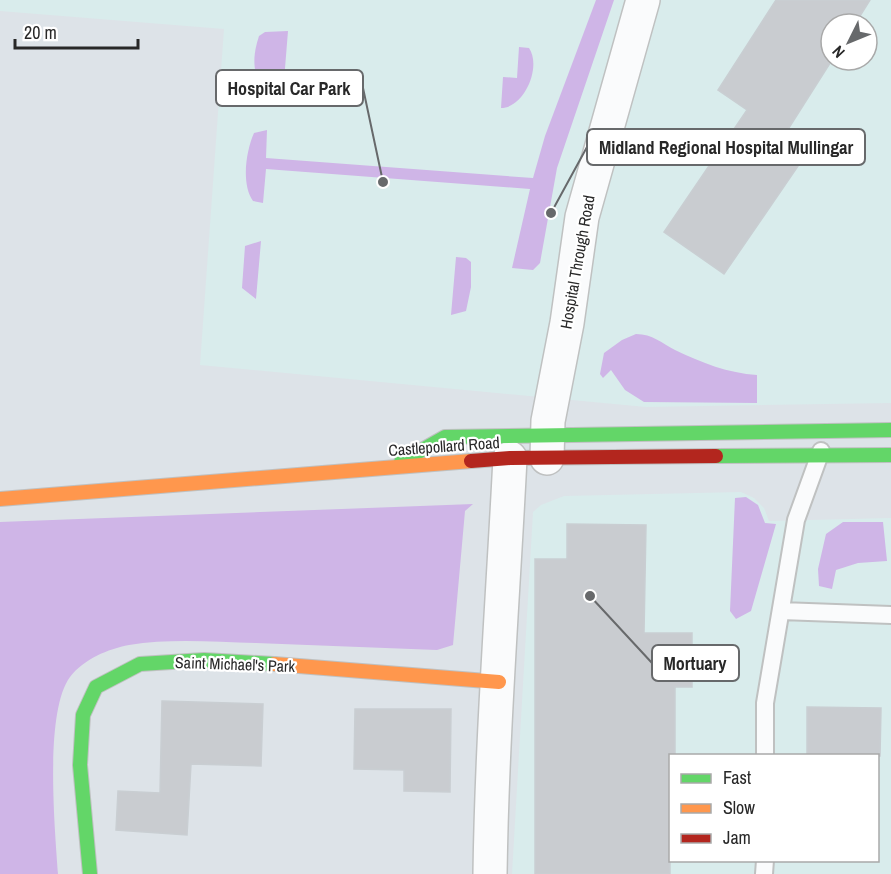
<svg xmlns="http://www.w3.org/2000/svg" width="891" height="874" viewBox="0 0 891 874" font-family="'Archivo Narrow',sans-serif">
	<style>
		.medical { fill: #d9ecec; fill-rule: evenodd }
		.green { fill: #cfb5e7 }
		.building { fill: #c9ccd0; stroke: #c9ced2; stroke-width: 1.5 }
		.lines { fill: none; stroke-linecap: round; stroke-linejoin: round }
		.lane-casing { stroke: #bfc1c1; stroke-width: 20 }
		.street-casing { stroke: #bfc1c1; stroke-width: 36 }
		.fast-casing { stroke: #bfc1c1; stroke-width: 16 }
		.slow-casing { stroke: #bfc1c1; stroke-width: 16 }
		.jam-casing { stroke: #bfc1c1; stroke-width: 16 }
		.lane { stroke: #fafbfc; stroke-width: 16 }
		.street { stroke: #fafbfc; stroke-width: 33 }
		.fast { stroke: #63d668; stroke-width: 14 }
		.slow { stroke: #ff974d; stroke-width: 14 }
		.jam { stroke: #b3261e; stroke-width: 14 }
		.labels { text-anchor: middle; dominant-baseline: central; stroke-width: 4.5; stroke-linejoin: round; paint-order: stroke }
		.street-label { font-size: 16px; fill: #282828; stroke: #fff }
		.leader { fill: none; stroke: #67696b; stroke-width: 2 }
		.callout-dot { fill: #67696b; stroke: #fff; stroke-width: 2 }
		.callout { fill: #fff; stroke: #67696b; stroke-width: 2 }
		.callout-label { font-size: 18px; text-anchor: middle; font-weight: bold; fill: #282828 }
	</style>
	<rect width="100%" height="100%" fill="#dde3e8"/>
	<path class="medical" d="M0,0H891V403L646,407L200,365L224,29L0,11ZM831,24H867V60H831Z
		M741,492L754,498L764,508L769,521L891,518V874H512L533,512L541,505L564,496ZM670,756H878V860H670Z"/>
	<path class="green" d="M596,0H614L557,168L540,263L533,270L512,268L530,189L266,169L263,203L253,201C241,184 246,151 254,133L267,130L266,158L533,178L545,136Z
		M288,31L283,93L261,87C252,70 253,54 259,36L265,32Z
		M519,47L529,48C542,67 524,108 501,108L503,77L517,78Z
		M261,241L256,299L242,288L245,246Z
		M456,257L466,258L471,262V287L466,311L451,315Z
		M636,334C653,334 661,343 675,350C702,363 728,373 757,375V403L644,402L625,390L611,370L603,378L600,374L604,353L622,340Z
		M746,497L758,505L765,523L776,524L751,611L736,619L730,611L735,498Z
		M473,504L465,511L453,645L437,650C377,648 316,645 256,643C214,642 171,638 129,645C108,649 84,659 70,677C44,712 55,830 58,874H0V522Z
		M843,522H883L887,561L858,563L836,570L832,589L819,586L818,569L826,534Z"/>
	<path class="building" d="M776,0H870L855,24H831L832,60L785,134L809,150L724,274L664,232L747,110L718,90Z
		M567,524L646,525L644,633H692V687H675V756H670V874H535V559H567Z
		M162,701L263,704L261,766L191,764L187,835L116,830L118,791L160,793Z
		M807,707L881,708L880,756H807Z
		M355,709H451L450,792L404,791V770L354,769Z"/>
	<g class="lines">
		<defs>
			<path id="lane" d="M781,611L891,615
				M765,756V703L796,520L821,451
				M764,874L765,860"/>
			<path id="street" d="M547,458L548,421L567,323L582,217L643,0
				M490,874C492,735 503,597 510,458"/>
			<path id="fast" d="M716,456L891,455
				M401,462L445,437L891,430
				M90,874L80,765L83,715L96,687L140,664L204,660L274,664"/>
			<path id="slow" d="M0,499L471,461
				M274,664L499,682"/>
			<path id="jam" d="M471,461L510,458L716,456"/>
		</defs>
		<use href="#lane" class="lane-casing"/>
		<use href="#street" class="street-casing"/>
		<use href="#fast" class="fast-casing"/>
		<use href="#slow" class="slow-casing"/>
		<use href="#jam" class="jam-casing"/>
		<use href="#lane" class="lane"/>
		<use href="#street" class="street"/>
		<use href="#fast" class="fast"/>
		<use href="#slow" class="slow"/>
		<use href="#jam" class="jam"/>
	</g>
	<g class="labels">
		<g class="street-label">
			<text transform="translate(577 262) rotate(-80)">Hospital Through Road</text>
			<text transform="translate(444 446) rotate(-4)">Castlepollard Road</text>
			<text transform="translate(235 664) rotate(2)">Saint Michael's Park</text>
		</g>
	</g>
	<path class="leader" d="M383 182L363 88M551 213L587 147M590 596L652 663"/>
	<g class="callout-dot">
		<circle cx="383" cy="182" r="6"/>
		<circle cx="551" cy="213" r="6"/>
		<circle cx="590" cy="596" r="6"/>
	</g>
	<g class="callout">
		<rect x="216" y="70" width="147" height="36" rx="6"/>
		<rect x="587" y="129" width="278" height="36" rx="6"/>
		<rect x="652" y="645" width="87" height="36" rx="6"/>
	</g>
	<g class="callout-label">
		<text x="289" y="95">Hospital Car Park</text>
		<text x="726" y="154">Midland Regional Hospital Mullingar</text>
		<text x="695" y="670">Mortuary</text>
	</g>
	<rect x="669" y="754" width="210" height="108" fill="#ffffff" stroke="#a9a9a9" stroke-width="1.5"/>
	<rect x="681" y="774" width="30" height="9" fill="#63d668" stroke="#a9a9a9" stroke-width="1.5"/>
	<text x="723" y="784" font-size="18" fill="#282828">Fast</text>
	<rect x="681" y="804" width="30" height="9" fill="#ff974d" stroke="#a9a9a9" stroke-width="1.5"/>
	<text x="723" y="814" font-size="18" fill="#282828">Slow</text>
	<rect x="681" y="834" width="30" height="9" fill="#b3261e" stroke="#a9a9a9" stroke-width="1.5"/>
	<text x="723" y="844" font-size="18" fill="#282828">Jam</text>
	<g transform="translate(849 42) rotate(227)"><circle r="28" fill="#ffffff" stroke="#a9a9a9" stroke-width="1.5"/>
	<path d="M0-4.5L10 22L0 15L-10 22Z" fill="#67696b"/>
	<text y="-9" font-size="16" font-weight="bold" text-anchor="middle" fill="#282828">N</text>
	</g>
	<path d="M15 39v9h123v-9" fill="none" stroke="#282828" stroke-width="3"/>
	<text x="24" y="39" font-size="18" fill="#282828" stroke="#ffffff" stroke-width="4.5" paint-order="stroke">20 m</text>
</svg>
